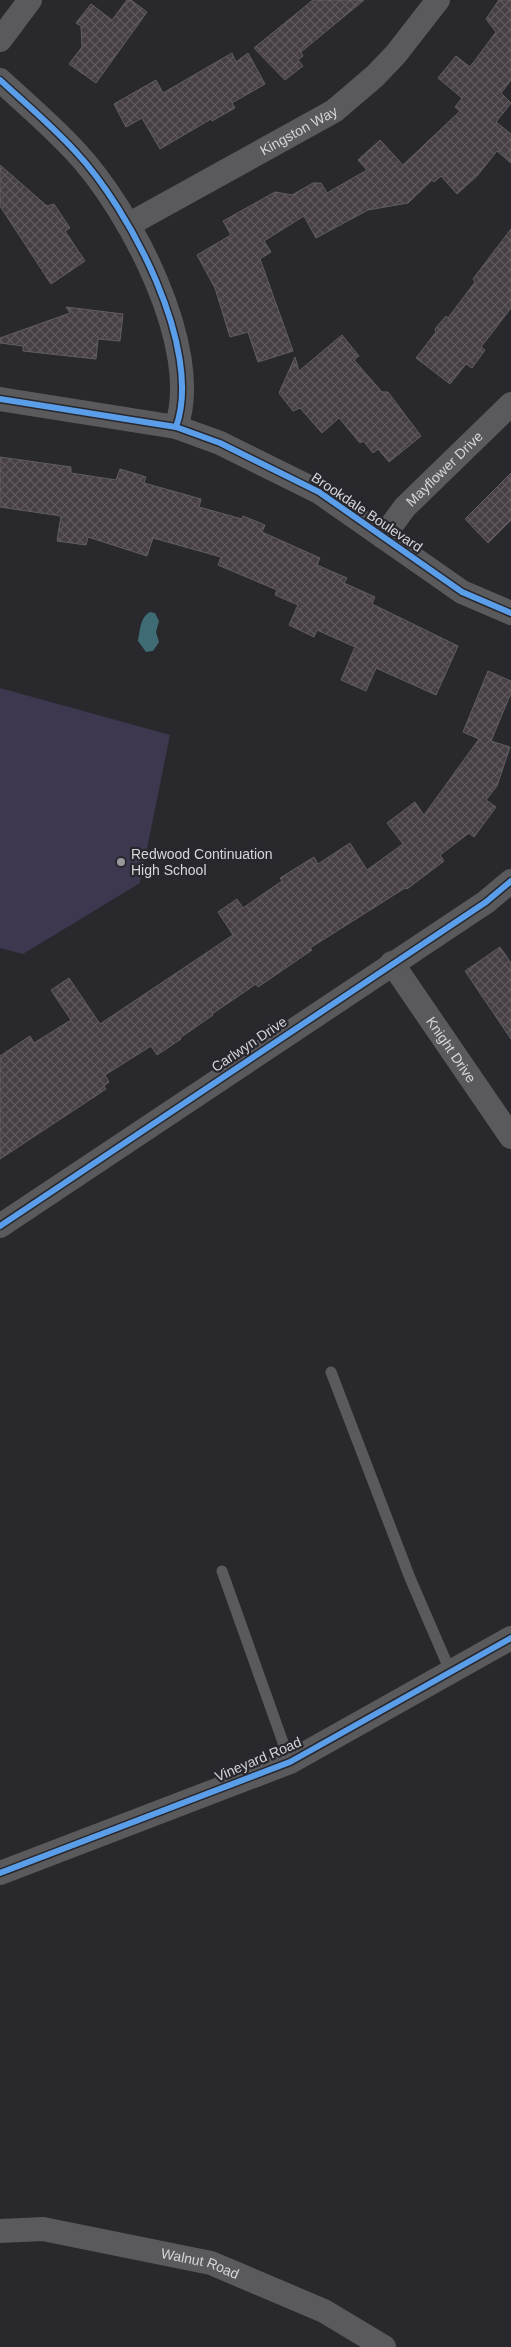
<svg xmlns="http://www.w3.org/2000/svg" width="511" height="2347" viewBox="0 0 511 2347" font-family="Arial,sans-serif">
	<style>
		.green { fill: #3d384f }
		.water { fill: #3e6b74 }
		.building { fill: url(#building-cross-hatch); stroke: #605e61 }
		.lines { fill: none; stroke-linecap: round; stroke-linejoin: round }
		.lane { stroke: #5a5a5c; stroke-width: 11 }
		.street { stroke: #5a5a5c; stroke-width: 24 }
		.cycleway-casing { stroke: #28272d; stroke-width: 9 }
		.cycleway { stroke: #5a9eea; stroke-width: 6 }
		.poi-dot { fill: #99999d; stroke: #28272d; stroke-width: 2 }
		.labels { text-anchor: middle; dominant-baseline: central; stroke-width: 4.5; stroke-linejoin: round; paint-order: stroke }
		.street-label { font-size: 14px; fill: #d6d6da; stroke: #28272d }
		.poi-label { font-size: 14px; fill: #d6d6da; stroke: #28272d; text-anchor: start }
	</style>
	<defs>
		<pattern id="building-cross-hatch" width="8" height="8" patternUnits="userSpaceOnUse" patternTransform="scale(1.25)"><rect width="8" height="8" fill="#463f44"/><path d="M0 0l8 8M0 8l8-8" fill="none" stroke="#605a5e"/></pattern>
	</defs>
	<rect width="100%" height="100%" fill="#29282c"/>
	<path class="green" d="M0,688L170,735L140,883L23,954L0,948Z"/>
	<path class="water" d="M150,612L155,613L159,621L156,632L159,642L153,651L146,652L138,641C140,631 140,617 150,612Z"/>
	<path class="building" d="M127,0H131L147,12L96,83L69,64L82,47L81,26L76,23L91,4L112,20Z
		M313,0H364L301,52L303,56L298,60L303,66L285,80L254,48Z
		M499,0H511V80L501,93L511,103L496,122L511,134V163L497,151L477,176L457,194L441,176L434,182L432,180L408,203L368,210L316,238L304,216L264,241L271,252L260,259L293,351L258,362L248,332L230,337L215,288L197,255L231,235L223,221L275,192L292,195L313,183H321L327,193L367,170L358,160L380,140L403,165L460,111L455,107L462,98L438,78L456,56L470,67L496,32L486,19Z
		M232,53L236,62L248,53L265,84L232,103L235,108L212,121L211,119L160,149L142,118L126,127L114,104L156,80L163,93Z
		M0,165L47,206L54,204L70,228L65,231L85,261L51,284L0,206Z
		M511,229V308L481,347L485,350L472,368L466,364L450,384L416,358L436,332L435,329L446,316L448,318L475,282L473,279Z
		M66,307L123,314L120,341L98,339L96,359L23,351V346L0,343V338L70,313Z
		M342,335L359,356L354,360L382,392H388L421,436L389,462L378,449L373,453L363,441L360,443L339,418L322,433L300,408L293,411L279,393L295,357L299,371Z
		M0,457L71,467V473L116,480L120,469L146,477L144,483L201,499L199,507L242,519L243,516L265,525L262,532L320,558L317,565L347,578L344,583L375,597L372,604L458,646L436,695L376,668L366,691L341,680L355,647L317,630L314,637L289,625L298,605L275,595L277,590L218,565L221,557L153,538L147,556L88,537L86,545L57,541L61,516L0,507Z
		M511,473V520L488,543L465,519Z
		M488,671L511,681V693L491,741L510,747L497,786L486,800L496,807L474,837L469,833L440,855L444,861L407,889L405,888L310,948L312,950L258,987L256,984L212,1014L213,1015L180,1038L181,1039L157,1055L151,1046L105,1075L109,1082L104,1086L106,1089L0,1159V1056L30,1036L34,1043L71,1020L51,990L69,978L100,1024L233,935L218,912L237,899L243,908L282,881L280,878L314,857L318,864L350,843L367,870L403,844L387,823L415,802L424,815L479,739L463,732Z
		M500,947L511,963V1039L465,971Z"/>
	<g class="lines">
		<path class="lane" d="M331,1372L410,1578L451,1673
			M222,1571L290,1762"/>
		<g class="street">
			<path d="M0,40L30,0"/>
			<path d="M0,80C25,103 52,126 75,151C129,208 204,349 176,427"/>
			<path id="s1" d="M128,225L334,111L375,76L396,54L438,0"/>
			<path d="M0,399L176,427L220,443L319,492L462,592L511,613"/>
			<path id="s2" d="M383,537L405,507L511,404"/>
			<path id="s3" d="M392,963L511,1137"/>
			<path d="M0,1226L486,902L511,881"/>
			<path d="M0,1873L290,1762L511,1638"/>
			<path id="s4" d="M0,2231L43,2229L211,2263L324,2311L384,2347"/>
		</g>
		<defs>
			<path id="cycleway" d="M0,80C25,103 52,126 75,151C129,208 204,349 176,427
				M0,399L176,427L220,443L319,492L462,592L511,613
				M0,1226L486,902L511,881
				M0,1873L290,1762L511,1638"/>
		</defs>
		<use href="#cycleway" class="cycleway-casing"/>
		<use href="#cycleway" class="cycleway"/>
	</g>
	<circle class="poi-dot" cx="121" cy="862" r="5"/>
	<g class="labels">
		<g class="street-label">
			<text stroke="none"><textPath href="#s1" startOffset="195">Kingston Way</textPath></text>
			<text stroke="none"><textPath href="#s2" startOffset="92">Mayflower Drive</textPath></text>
			<text transform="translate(367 512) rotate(34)">Brookdale Boulevard</text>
			<text transform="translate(249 1044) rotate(-34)">Carlwyn Drive</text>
			<text stroke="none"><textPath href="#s3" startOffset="105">Knight Drive</textPath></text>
			<text transform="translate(258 1759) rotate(-23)">Vineyard Road</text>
			<text stroke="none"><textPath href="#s4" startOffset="204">Walnut Road</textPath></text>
		</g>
		<g class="poi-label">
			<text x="131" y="854">Redwood Continuation<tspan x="131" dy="16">High School</tspan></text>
		</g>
	</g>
</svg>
